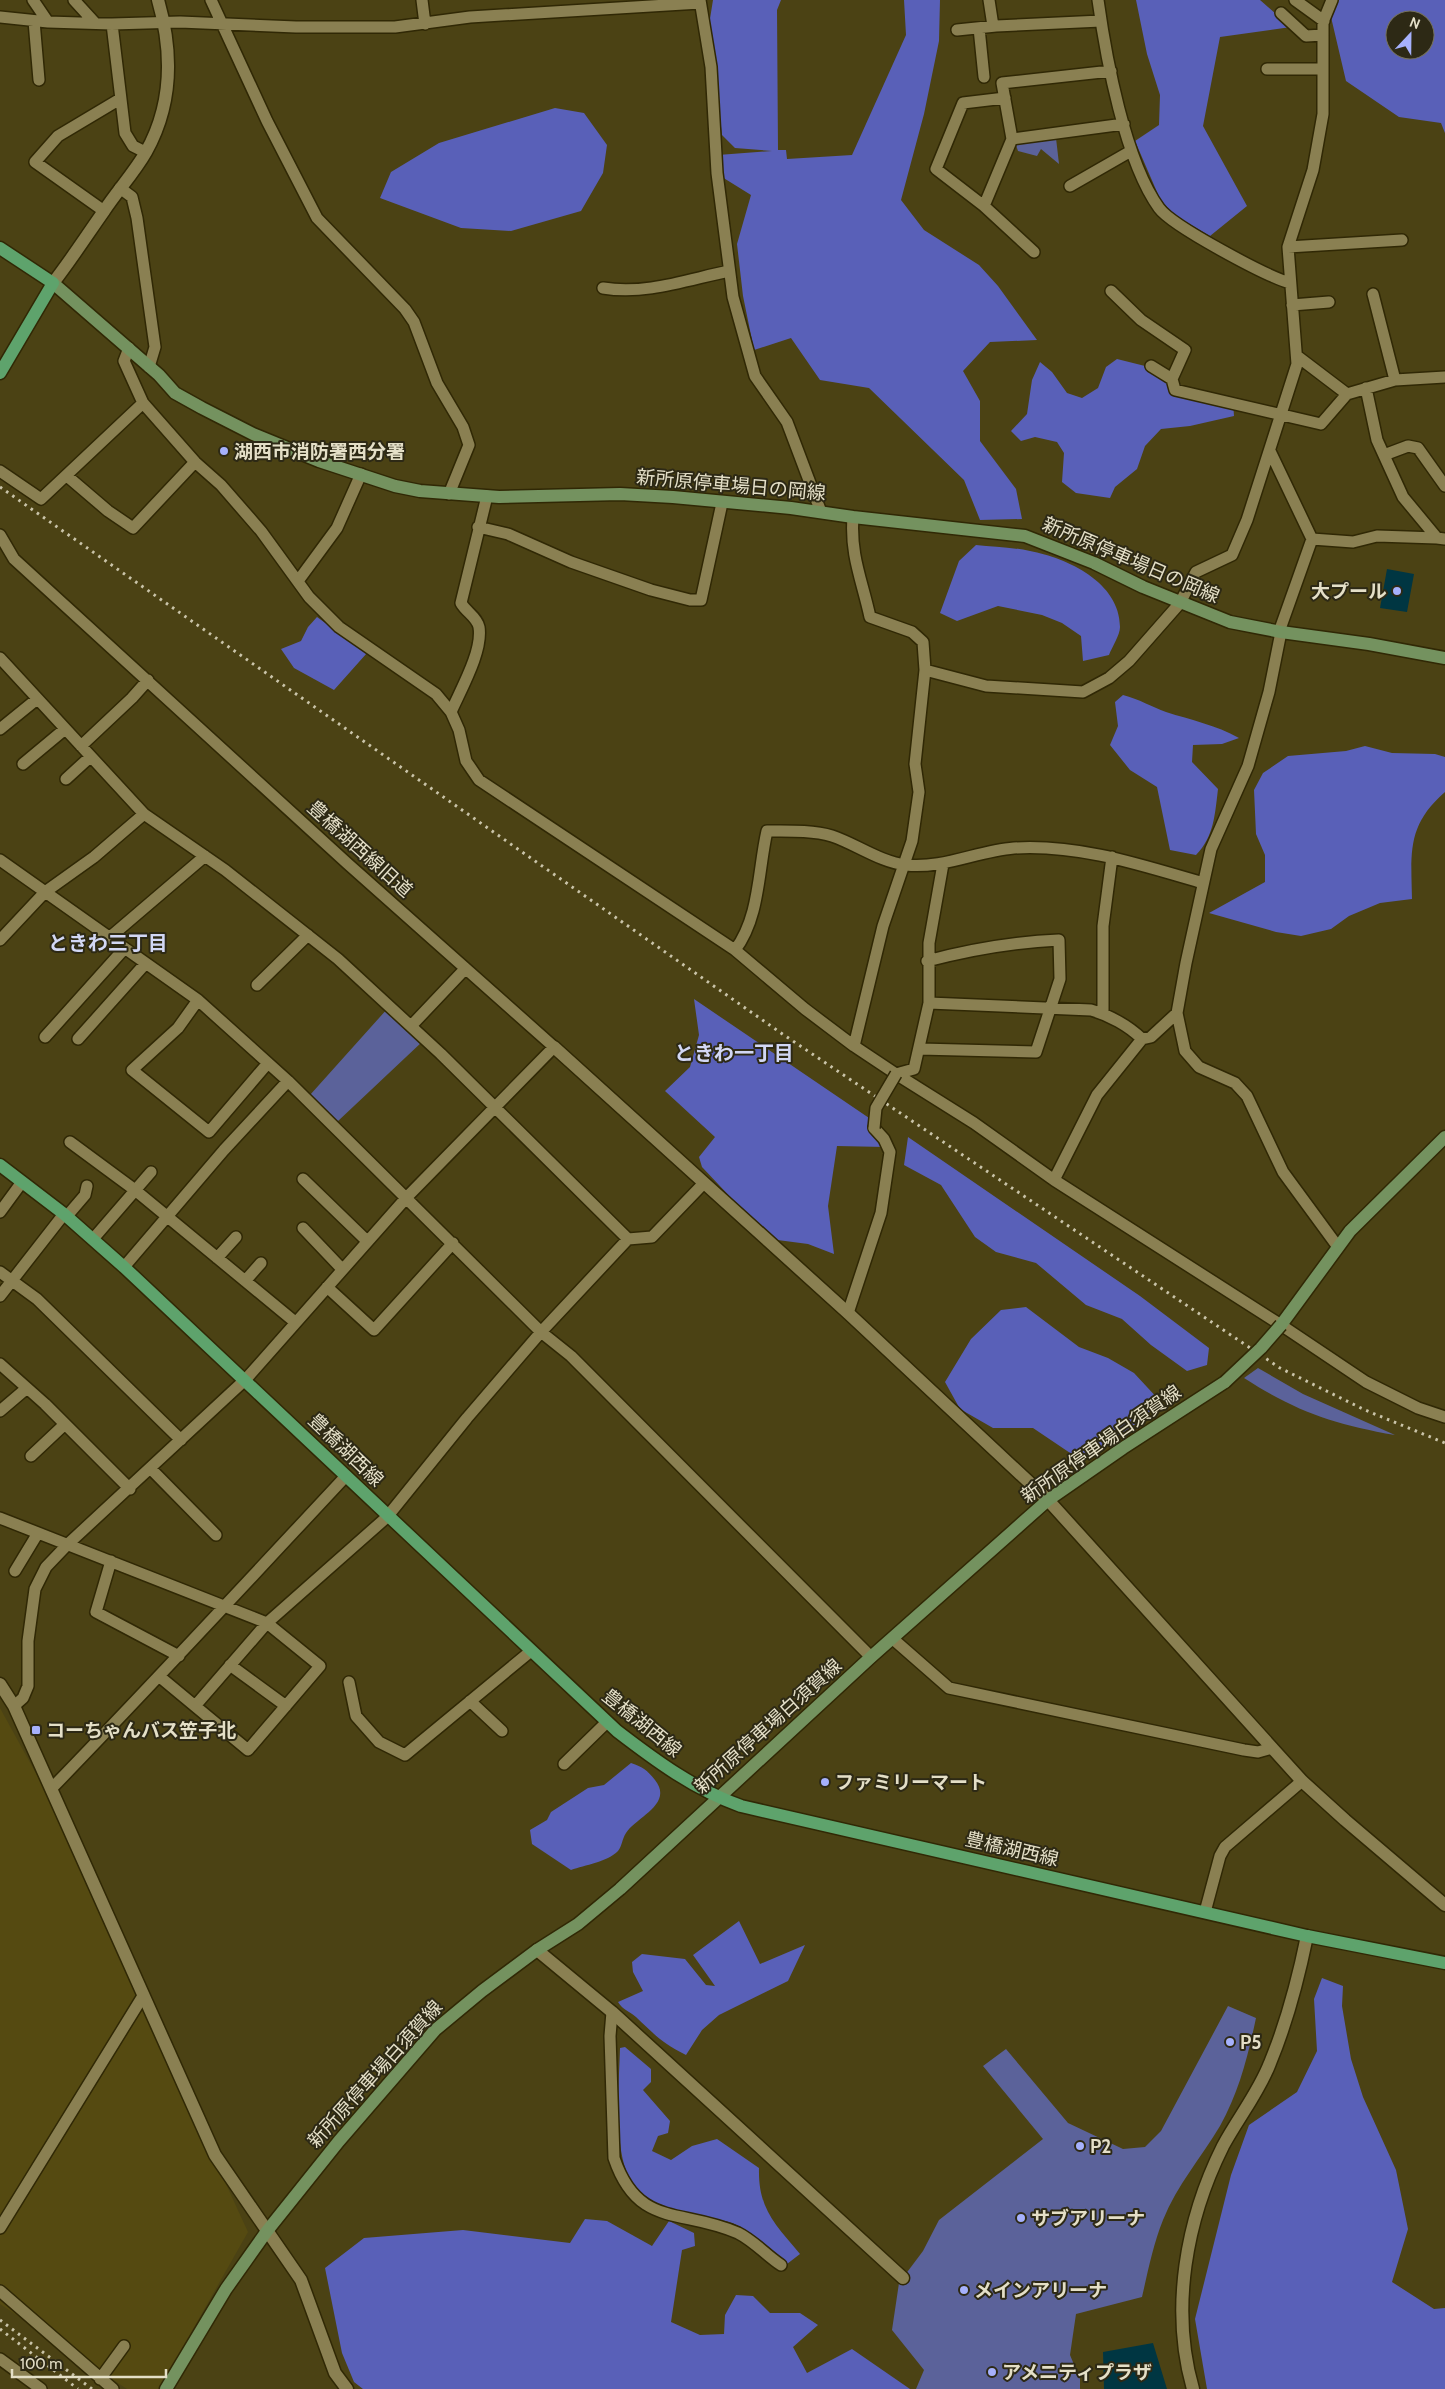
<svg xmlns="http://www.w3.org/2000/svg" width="1445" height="2389" viewBox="0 0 1445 2389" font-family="Cabin,'Noto Sans JP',sans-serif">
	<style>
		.built { fill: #554a11 }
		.green { fill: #5b629a }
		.forest { fill: #5960b8; fill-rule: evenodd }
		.water { fill: #003642 }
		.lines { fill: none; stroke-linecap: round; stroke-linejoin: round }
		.minor-casing { stroke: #302805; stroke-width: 14 }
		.tertiary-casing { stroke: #302805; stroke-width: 15 }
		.secondary-casing { stroke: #302805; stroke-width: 15 }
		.primary-casing { stroke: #302805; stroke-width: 15 }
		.minor { stroke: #8a8052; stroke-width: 11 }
		.tertiary { stroke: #8a8052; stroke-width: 12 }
		.secondary { stroke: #74925f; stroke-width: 12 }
		.primary { stroke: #5ea36c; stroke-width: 12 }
		.rail { stroke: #cac4a9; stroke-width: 3; stroke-dasharray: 2.5 5; stroke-linecap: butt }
		.minor-bridge-casing { stroke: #302805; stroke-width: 14; stroke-linecap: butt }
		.secondary-bridge-casing { stroke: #302805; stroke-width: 15; stroke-linecap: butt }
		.minor-bridge { stroke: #8a8052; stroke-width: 11 }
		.secondary-bridge { stroke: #74925f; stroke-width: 12 }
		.poi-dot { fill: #a6b1fc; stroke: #2d2915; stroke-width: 2 }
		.labels { text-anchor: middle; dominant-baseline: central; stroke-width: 4; stroke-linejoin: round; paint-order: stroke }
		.poi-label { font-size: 19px; font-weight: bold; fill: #e4dfc7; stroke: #2d2915; text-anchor: start }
		.street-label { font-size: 19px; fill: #e4dfc7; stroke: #2d2915 }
		.neighbourhood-label { font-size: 20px; font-weight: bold; fill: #d2d7f4; stroke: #2d2915 }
	</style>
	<rect width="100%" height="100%" fill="#4b4214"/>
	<path class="built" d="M0,1708L45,1790L248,2232L159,2389H127L0,2304Z"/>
	<path class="green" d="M1056,138L1059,164L1041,149L1037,156L1018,151L1015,142Z
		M388,1008L423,1041L337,1122L310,1095Z
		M1258,1368L1303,1394L1395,1435C1334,1424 1297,1412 1244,1378Z
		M1228,2006L1256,2018C1248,2056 1239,2092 1220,2126C1201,2158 1177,2185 1163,2220C1153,2245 1148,2271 1142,2297L1076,2314L1070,2355L1080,2379V2389H916L924,2370L892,2330L899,2283L923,2251L939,2220L1043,2139L983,2066L1006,2049L1068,2123L1123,2149L1145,2147L1161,2131Z"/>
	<path class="forest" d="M713,0H781L777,10L778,150H786L787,159L852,155L906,35L904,0H940L939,41L924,114L901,200L924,230L979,265L998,286L1037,340L990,342L963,371L980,401V441L1016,489L1022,519L980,520L964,480L869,388L820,380L791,338L754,350L743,296L737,244L751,195L722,177L718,155L772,151L735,148L722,135L709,25Z
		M1136,0H1260L1291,27L1220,37L1203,126L1247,206L1210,236L1174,215L1160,199L1135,141L1159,125L1160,95L1147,54Z
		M1327,0H1445V133L1441,123L1399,117L1346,81ZM1395,20H1425V50H1395Z
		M555,108L584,113L607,145L603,173L581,211L511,231L461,228L380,198L391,172L439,143Z
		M1117,359L1145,366L1183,386L1233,402L1234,416L1190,426L1161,429L1145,446L1137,469L1115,487L1110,498L1076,493L1062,482L1064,453L1057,442L1035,437L1021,441L1011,431L1027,414L1032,380L1040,362L1052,372L1067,393L1082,398L1098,388L1106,367Z
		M976,545C993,547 1012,547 1030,551C1067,558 1120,582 1120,627C1120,635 1112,647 1109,655L1083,661L1081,636L1062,623L1042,615L998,606L957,621L940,613L959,561Z
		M317,617L367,653L334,690L294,668L281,649L301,641L308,627Z
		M1123,695C1139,699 1152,707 1166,712C1191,720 1216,725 1239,738L1222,744L1193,745L1192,762L1218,789C1215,814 1214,837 1196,855L1170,850L1157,787L1130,770L1110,745L1118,726L1115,702Z
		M1365,746L1392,753L1435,754L1445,757V792C1407,825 1411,852 1412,899L1380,903L1349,916L1331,929L1301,936L1276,932L1209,913L1265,882V855L1256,834L1254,790L1263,773L1288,756L1346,751Z
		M694,999L872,1120L886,1147L837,1146L828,1206L834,1254L808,1244L770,1239L702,1167L699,1157L715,1137L665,1091L690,1067L699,1035Z
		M908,1137L1140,1296L1209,1348L1207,1365L1187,1371L1151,1345L1122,1319L1086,1305L1036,1263L996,1252L975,1237L941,1185L904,1165Z
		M1026,1307L1079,1347L1108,1358L1134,1373L1160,1401L1144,1418L1082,1461L1033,1428H993L960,1409L945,1382L971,1339L1001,1310Z
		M631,1763C643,1767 647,1770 655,1780C674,1804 636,1817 626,1833C622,1839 622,1846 618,1851C607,1862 585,1865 571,1870L532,1844L530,1830L547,1820L551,1812L588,1788L604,1785Z
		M739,1921L760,1964L805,1945L788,1981L719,2015L702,2030L686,2055C662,2043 655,2035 636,2017C629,2011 623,2010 618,2002L643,1991L633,1972L632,1962L642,1954L685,1959L706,1985L715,1986L693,1955Z
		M1322,1978L1343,1986L1342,2006L1351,2059L1363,2097L1396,2170L1408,2229L1392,2282L1434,2309L1445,2308V2389H1207L1195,2319L1231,2175L1249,2125L1297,2092L1317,2051L1314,1999Z
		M625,2047L651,2069V2082L643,2090L670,2121L668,2133L658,2136L652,2151L671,2160L692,2146L717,2139L759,2168C758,2209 775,2224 800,2254L787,2264C773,2251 747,2227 729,2222C719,2219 708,2220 698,2218C672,2214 638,2199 627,2173C614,2141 619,2083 620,2048Z
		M585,2219L607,2221L652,2246L669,2221L694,2233L695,2246L682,2250L671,2322L700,2335L724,2334L725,2315L736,2295L753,2296L770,2313H800L818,2325L793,2347L807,2373L852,2349L910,2389H363L354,2382L342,2353L325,2268L364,2238L463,2230L570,2243Z"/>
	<path class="water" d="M1387,569L1414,574L1407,612L1380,608Z
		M1153,2343L1167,2389H1104L1103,2352Z"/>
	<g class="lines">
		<defs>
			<path id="minor" d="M33,0L48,22
				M74,0L95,23
				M211,0L267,121L317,218L405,309L414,322L437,383L463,427L469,445L449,494
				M422,0L425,24
				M700,0L711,67L717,173L733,297L755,376L787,422L821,512
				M989,0L993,26
				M1098,0C1106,58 1125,161 1159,208C1172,226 1266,276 1290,283
				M1295,0L1324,21
				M1281,13L1306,36L1323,35
				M0,17L48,22L112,24L180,22L296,27H395L470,17L700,3
				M34,21L39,80
				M112,24L125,133L133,146L145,152
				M979,28L984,77
				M957,30L996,26L1101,21
				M1267,69H1322
				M1111,71L1002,83L1012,139L1124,124
				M1012,139L984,206L1034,252
				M1070,186L1131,151
				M120,188L132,197L137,218L155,347L149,367
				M984,206L936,169L963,103L1005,98
				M104,211L35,162L58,136L120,99
				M1288,247L1402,240
				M603,288C646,295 686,280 729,271
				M1111,291L1141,320L1185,350L1172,379L1175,390L1321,424L1347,394
				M1373,294L1395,380
				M1292,305L1329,302
				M129,348L124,361L143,403L195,462L221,485L261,531L309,597L339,627L436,694L451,712L459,730L466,761L479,780L735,950L805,1009L854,1046L896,1074L974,1123L1054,1180L1281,1325L1366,1382L1418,1408L1445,1417
				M1297,356L1347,394L1395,380L1445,377
				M1151,366L1172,379
				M1366,388L1377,440L1403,497L1437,538L1445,539
				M1270,451L1312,539
				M1384,455L1408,446L1418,448L1445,486
				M0,471L41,499L143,403
				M67,476L108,511L133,528L195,462
				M853,517C850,555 862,580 870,617L912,632L923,642L925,670L915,764L919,792L912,841L883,926L854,1046
				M478,527L508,534L571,562L651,590L690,600H701L722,503
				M0,535L14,559L348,864L554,1047L407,1197L246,1379L68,1544L46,1567L35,1589L28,1641V1686L23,1698L14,1706
				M298,581L337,528L361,474
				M1279,632L1312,539L1353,542L1377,536L1437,538
				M1281,632L1269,692L1248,766L1211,849L1186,963L1177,1013L1185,1051L1199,1067L1235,1083L1247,1096L1283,1172L1338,1247
				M0,658L144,814L225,870L338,959L441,1054L628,1239
				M925,670L986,686L1083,692L1109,678L1129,661L1180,603L1196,572L1232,555L1247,520L1297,364L1288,247L1313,170L1323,114V22L1332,0
				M451,712C461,689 483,651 479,627C477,617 466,612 461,603L487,496
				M0,729L37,699
				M81,746L132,698L148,680
				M23,764L65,729
				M66,779L90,757
				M0,860L198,1000L288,1081L541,1332L571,1356L871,1657
				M109,938L205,856
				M0,940L45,892L94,857L144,814
				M735,950C760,917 758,870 767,831C787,831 813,830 832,836C856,844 880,862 906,865C943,869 977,851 1014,848C1079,844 1141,865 1203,883
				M257,985L308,935
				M198,1000L178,1028L132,1070L209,1132L268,1063
				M929,1003L1091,1010C1109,1015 1129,1026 1142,1039
				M1103,1013V926L1112,857
				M411,1026L465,969
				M45,1037L124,949
				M78,1039L145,964
				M920,1049L1036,1052L1060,979L1059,940C1014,942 972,949 927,961
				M896,1074L914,1069L929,1003V943L943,864
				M70,1142L135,1190L295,1322
				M303,1179L367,1241
				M1054,1180L1097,1095L1142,1039L1151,1037L1177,1013
				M0,1212L22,1182
				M67,1216L85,1195L87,1186
				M303,1228L342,1269
				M93,1239L151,1172
				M217,1258L236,1237
				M124,1267L224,1150L288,1081
				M0,1272L37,1299L181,1440
				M245,1281L261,1263
				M327,1287L374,1330L453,1243
				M0,1296L64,1214
				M848,1313L881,1213L890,1152L884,1139L874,1128
				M0,1364L45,1404L130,1489
				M0,1411L27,1388
				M31,1456L65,1424
				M151,1469L216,1535
				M0,1518L267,1623L320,1666L248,1750L160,1677
				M111,1561L96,1612L179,1656
				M15,1571L38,1533
				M893,1639L949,1688L1244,1750L1258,1752L1272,1748
				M230,1665L286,1706
				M349,1682L356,1716L379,1742L405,1755L531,1651
				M470,1701L502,1731
				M195,1706L267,1623L387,1517L467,1418L541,1332L628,1239L652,1237L704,1183
				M564,1764L607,1722
				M52,1788C151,1686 248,1581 346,1476
				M1205,1912L1220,1856L1225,1847L1302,1781
				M612,2012L610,2036L614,2158C638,2229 682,2208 738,2233C754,2241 766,2255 781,2265
				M0,2228L143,1996
				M0,2291L113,2389
				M0,2359L41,2389
				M100,2379L124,2346"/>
			<path id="tertiary" d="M53,283C71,260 87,235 104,211C117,191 134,173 146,152C173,104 173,52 158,0
				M554,1047L848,1313L1048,1500L1302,1781L1345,1820L1445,1905
				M0,1684L14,1706L215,2155L301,2280L335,2373L347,2389
				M537,1950L612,2012L903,2278
				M1193,2389C1170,2309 1186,2220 1223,2146C1238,2118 1259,2092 1270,2063C1287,2022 1298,1980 1307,1936"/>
			<path id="secondary" d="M53,283L159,375L175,393L202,408L253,434L319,461L395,486L420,491L499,497L620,494L673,497L791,508L853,517L1025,536L1094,563L1143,587L1230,622L1281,632L1369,644L1445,658
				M1281,1325L1350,1231L1445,1137
				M166,2389L226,2289L267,2231L339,2141L435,2030L482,1991L537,1950L578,1924L620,1889L871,1657L1048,1500L1123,1448L1225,1382"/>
			<path id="primary" d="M0,248L53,283L0,373
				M0,1165L64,1214L124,1267L617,1731C656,1761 694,1789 741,1806L1307,1936L1445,1963"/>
		</defs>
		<use href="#minor" class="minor-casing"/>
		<use href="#tertiary" class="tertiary-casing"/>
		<use href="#secondary" class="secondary-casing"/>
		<use href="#primary" class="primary-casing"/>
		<use href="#minor" class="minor"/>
		<use href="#tertiary" class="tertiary"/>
		<use href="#secondary" class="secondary"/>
		<use href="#primary" class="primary"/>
		<path class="rail" d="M0,487L781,1033L1280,1368L1365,1410L1445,1443
			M0,2320L92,2389
			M0,2329L78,2389"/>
		<defs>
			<path id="minor-bridge" d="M874,1128L876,1108L896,1074"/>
			<path id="secondary-bridge" d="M1225,1382L1261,1348L1281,1325"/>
		</defs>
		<use href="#minor-bridge" class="minor-bridge-casing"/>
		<use href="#secondary-bridge" class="secondary-bridge-casing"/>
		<use href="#minor-bridge" class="minor-bridge"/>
		<use href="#secondary-bridge" class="secondary-bridge"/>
	</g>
	<g class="poi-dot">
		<circle cx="224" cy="451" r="5"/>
		<circle cx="1397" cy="591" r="5"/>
		<rect x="31" y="1725" width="10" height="10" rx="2.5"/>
		<circle cx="825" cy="1782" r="5"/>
		<circle cx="1230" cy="2042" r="5"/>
		<circle cx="1080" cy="2146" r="5"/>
		<circle cx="1021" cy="2218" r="5"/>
		<circle cx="964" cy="2290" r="5"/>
		<circle cx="992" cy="2372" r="5"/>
	</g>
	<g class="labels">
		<g class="poi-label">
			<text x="234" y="451">湖西市消防署西分署</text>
			<text x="1387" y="591" text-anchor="end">大プール</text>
			<text x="46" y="1730">コーちゃんバス笠子北</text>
			<text x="835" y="1782">ファミリーマート</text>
			<text x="1240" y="2042">P5</text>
			<text x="1090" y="2146">P2</text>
			<text x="1031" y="2218">サブアリーナ</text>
			<text x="974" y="2290">メインアリーナ</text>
			<text x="1002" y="2372">アメニティプラザ</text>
		</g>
		<g class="street-label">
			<text transform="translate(731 485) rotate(5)">新所原停車場日の岡線</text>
			<text transform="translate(1131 560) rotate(23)">新所原停車場日の岡線</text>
			<text transform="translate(360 849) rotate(42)">豊橋湖西線旧道</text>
			<text transform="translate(1101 1444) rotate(-35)">新所原停車場白須賀線</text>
			<text transform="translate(346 1450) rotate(44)">豊橋湖西線</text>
			<text transform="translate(642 1723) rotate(39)">豊橋湖西線</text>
			<text transform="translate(768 1726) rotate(-42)">新所原停車場白須賀線</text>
			<text transform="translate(1012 1849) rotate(13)">豊橋湖西線</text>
			<text transform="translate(375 2074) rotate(-48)">新所原停車場白須賀線</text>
		</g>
		<g class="neighbourhood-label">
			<text x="108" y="943">ときわ三丁目</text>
			<text x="734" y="1053">ときわ一丁目</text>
		</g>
	</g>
	<g transform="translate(1410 35) rotate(22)"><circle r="24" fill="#2d2915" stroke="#76725c"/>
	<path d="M0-4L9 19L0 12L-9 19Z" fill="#a6b1fc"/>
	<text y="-8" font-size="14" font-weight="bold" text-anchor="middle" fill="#e4dfc7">N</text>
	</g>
	<path d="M12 2369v8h154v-8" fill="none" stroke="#e4dfc7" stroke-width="2.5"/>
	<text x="20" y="2369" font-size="15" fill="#e4dfc7" stroke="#2d2915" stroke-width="4" paint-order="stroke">100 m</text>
</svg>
